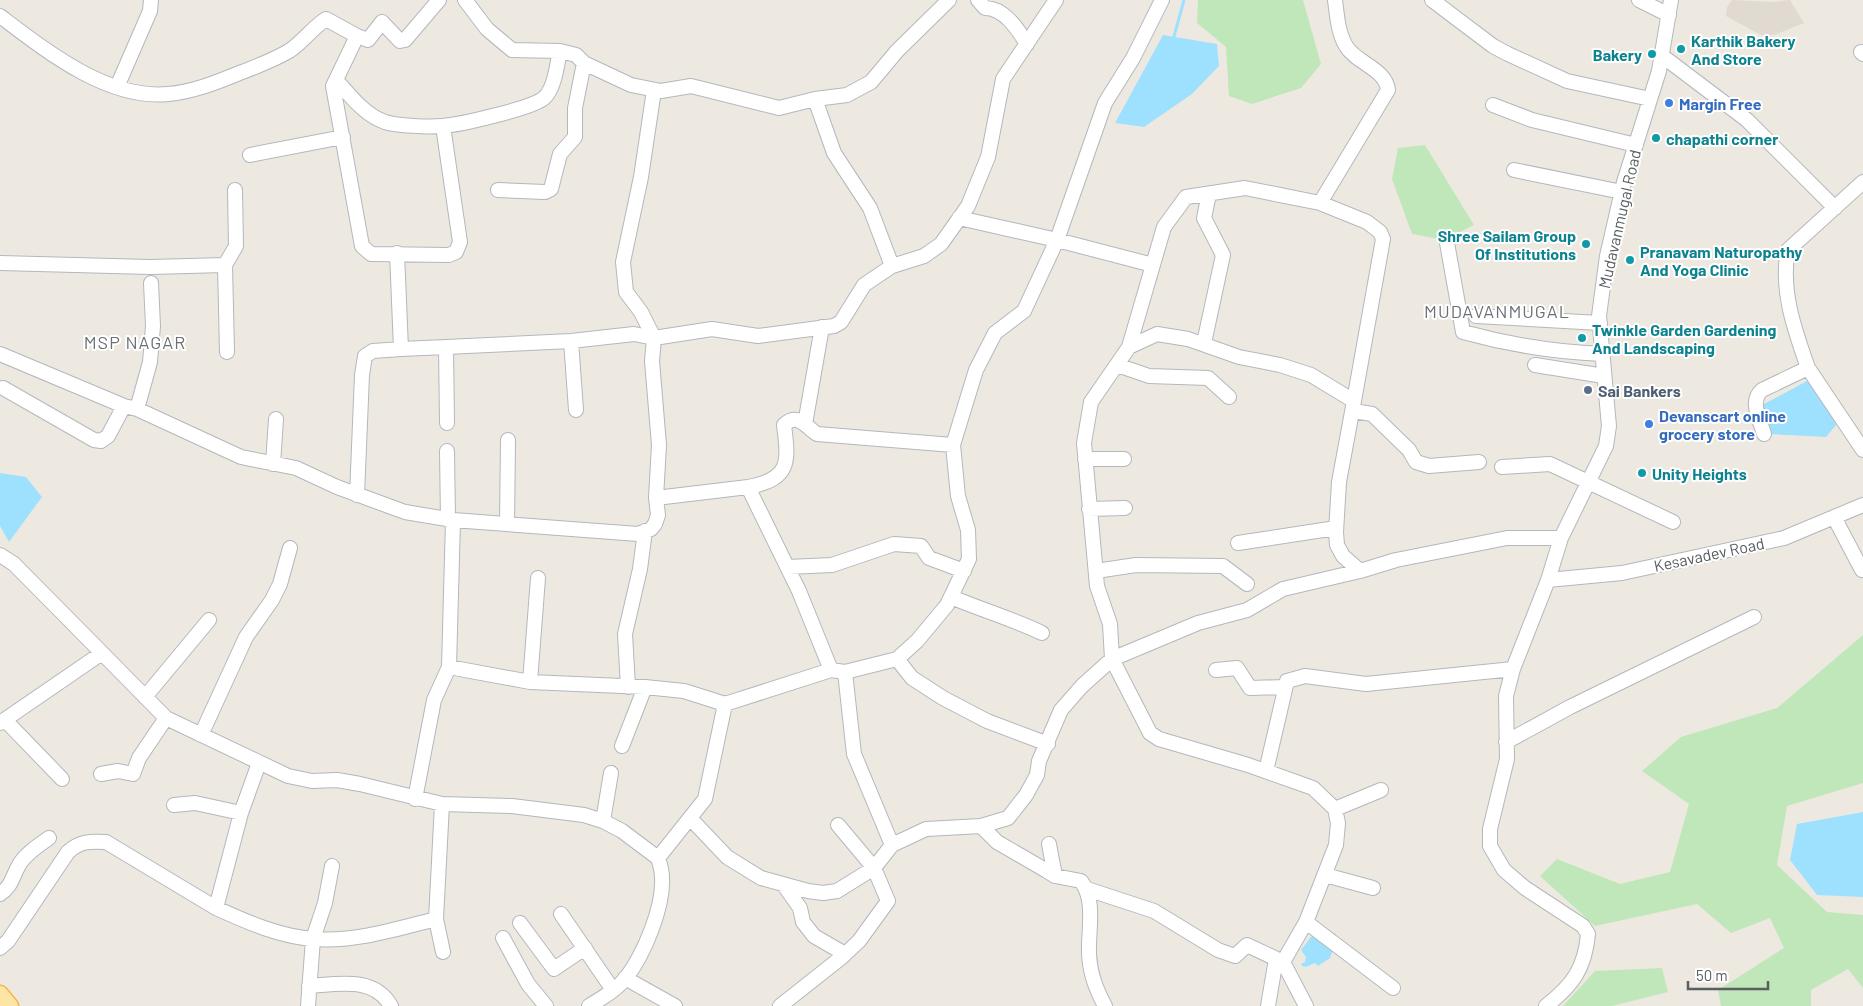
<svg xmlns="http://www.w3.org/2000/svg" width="1863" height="1006" viewBox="0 0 1863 1006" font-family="Barlow,sans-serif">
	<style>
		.education { fill: #e0dad1 }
		.green { fill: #c0e7ba }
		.water { fill: #9ee1ff }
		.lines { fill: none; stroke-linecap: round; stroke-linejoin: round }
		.stream { stroke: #9ee1ff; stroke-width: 3 }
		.minor-casing { stroke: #b3b8bc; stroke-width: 16 }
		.major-casing { stroke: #fbb44b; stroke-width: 19 }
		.minor { stroke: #fff; stroke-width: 14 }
		.major { stroke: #ffe5a3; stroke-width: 16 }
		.culture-dot { fill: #0f9aa8; stroke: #fff; stroke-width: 2 }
		.shop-dot { fill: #3f7fe0; stroke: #fff; stroke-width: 2 }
		.service-dot { fill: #5c6f8a; stroke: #fff; stroke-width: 2 }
		.labels { text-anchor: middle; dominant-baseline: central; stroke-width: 4; stroke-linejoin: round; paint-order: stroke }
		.culture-label { font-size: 16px; font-weight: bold; fill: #0d838f; stroke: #fff; text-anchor: start }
		.shop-label { font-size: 16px; font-weight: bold; fill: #366cbe; stroke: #fff; text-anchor: start }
		.street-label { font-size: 16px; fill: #595e62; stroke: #fff }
		.service-label { font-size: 16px; font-weight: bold; fill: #4e5e75; stroke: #fff; text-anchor: start }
		.neighbourhood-label { font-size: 18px; letter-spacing: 1px; fill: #6a7075; stroke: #fff }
	</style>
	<rect width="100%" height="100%" fill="#ede9e0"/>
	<path class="education" d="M1732,0L1773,2L1790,0L1804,23L1777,34L1768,36L1761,35L1726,16L1727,7Z"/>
	<path class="green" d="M1198,0H1303L1321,64L1301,88L1252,104L1229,96L1226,47L1197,23Z
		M1425,145L1474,225L1444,240L1412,234L1392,179L1398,148Z
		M1863,635V783L1787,806L1777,865L1827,912L1863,915V988L1848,969L1811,990V1006H1721L1718,990L1784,948L1770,918L1731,933L1697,904L1595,926L1540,876L1557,859L1620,884L1670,872L1689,804L1642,771L1681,737L1777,708Z
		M1662,968L1668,992L1612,1006H1563L1595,971Z"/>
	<path class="water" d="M1163,35L1217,44L1219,66L1192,94L1144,127L1115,123Z
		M1809,380L1831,410L1836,425L1826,437L1768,434L1760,406Z
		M0,473L26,477L42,497L9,542L0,526Z
		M1863,812V897L1817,895L1790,860L1797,824Z
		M1323,928L1336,934L1337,950L1332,952L1330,958L1318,966L1315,963L1306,967L1302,966L1301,964L1305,962L1306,957L1301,950L1315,932Z"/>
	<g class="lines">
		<path class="stream" d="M1173,40L1184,0"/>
		<defs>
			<path id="minor" d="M465,0L487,29L512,50L560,51L576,55L584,63L631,85L661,91L691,86L779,108L815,99L847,95L871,82L897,51L949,0
				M978,0L985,8C1004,8 1017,28 1027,44
				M1432,0L1493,46L1508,54L1567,81L1650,99
				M1639,0L1669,15
				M0,16C45,50 107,100 168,94C192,92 215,83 237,74C255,67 272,61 289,51C303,42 312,28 326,19L357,36L333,86L362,246L371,254L449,255L456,252L460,242L443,126
				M357,36L368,40L382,22L400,41L405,40L439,0
				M1861,52L1863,54
				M1661,55L1747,120L1835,208
				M336,80C350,95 364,115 385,122C398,126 428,127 442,126C459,125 533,108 544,98C555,88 557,64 560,51
				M117,87L150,11L151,0
				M815,99L834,153L870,208L892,266
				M1493,105L1532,120L1636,145
				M250,155L343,137
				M1514,170L1622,192
				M498,190L545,192L551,189L560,154L575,137V108L584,63
				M1320,203L1388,90C1386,69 1356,63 1346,46C1338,33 1337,15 1335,0
				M959,218L1057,240L1153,265
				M1447,243L1463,332C1510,345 1554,352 1602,354
				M0,263L150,267L225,265
				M1476,316L1600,323
				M654,338L641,312L626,292L623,262L641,177L654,90
				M571,341L576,410
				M1204,343L1223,255L1204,218L1209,194
				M446,347L571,341L634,334L654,338
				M1129,347L1164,227L1186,197L1245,188L1320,203L1367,222L1380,232L1383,239L1354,401
				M401,349L446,347L447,423
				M227,352L225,265L236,246L235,190
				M0,354L124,406L137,409L241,457L296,468L337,487L405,512L453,520L638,534L651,529L655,524L658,515L656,498L659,445L652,361L654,338L712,329L758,336L834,326L841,322L864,285L892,266L924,256L941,244L968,206L988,157L1003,79L1056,0
				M1117,365L1149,376L1208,378L1229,397
				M1535,365L1604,376
				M1808,368L1863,450
				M3,388L94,440L101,441L108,436L124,406
				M137,409L150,362L153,326L151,283
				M1353,411L1372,414L1409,450L1416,462L1429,466L1479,462
				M805,424L822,327
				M1764,434C1760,420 1749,401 1762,390L1808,368C1795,331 1780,290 1788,250L1863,182
				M447,451L448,520
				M1085,459H1124
				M273,464L276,419
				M1502,467L1550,464L1673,522
				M748,487C790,479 789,463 784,425C797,412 805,426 817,434L953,445
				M357,495L362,375L365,356L373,351L401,349L397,253
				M656,498L748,487L799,591L831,670L845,672L897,659L912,678L943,698L987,721L1048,744
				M1089,509L1125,508
				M1834,517L1862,570
				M453,520L449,667L530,682L645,687L684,691L725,704L705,799L658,858C660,864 662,871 662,877C664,907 644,954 626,978C616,990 602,998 589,1006
				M507,524L508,440
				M1238,543L1336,528
				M0,555L14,564L102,653L0,723
				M788,567L832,565L894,544L921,546L929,558L964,571
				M1096,571L1136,565L1223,566L1247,584
				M1548,580L1622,573L1784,538L1863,505
				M951,597C982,610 1013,619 1042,633
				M102,653L166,718L288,776L312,781L337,780L360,784L442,804L512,806L584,815L603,821L622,831L658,858
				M897,659L917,641L947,605L969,559L968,530L958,496L953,445L976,370L995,333L1024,311L1057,240L1105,103L1133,58L1162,0
				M1216,670L1237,668L1250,688L1285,687
				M845,672L854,754L892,845
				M530,682L538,578
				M628,687L625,634L640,569L645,531
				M145,697L209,620
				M725,704L831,670
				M5,720L62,779
				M201,735L246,637L272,600L280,584L290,548
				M1506,742L1570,707L1754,617
				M622,746L645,687
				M259,763L241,813L216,908C247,922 280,937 315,939C355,942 397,929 436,919
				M1266,771L1287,681L1305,676L1366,684L1513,669
				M101,774L118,771L133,774L139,758L166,718
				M415,799L434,700L449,667
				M442,804L436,919L443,952
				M174,805L195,803L241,813
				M1335,809L1381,790
				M690,818L727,857L761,878L808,891L823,893L837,891L874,868L892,845L926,829L981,826L1008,818L1026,795L1037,775L1039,761L1061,710L1082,686L1112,659L1198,623L1247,610L1283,589L1360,571L1396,560L1507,538H1561
				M603,821L611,773
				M981,826L997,842L1047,871L1055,876L1081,881C1096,901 1088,930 1089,954C1090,974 1096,989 1105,1006
				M1049,844L1055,876
				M1325,875L1373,888
				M783,884L800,908L803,922L814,936L845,954
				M1087,889L1154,911L1218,950L1235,956L1247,945L1283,962L1306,922L1336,845L1338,823L1335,809L1313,788L1248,765L1159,739L1150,733L1112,659L1110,624L1097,586L1084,443L1091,402L1129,347L1157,334L1188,339L1239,357L1280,365L1311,375L1354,401L1339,482L1336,532L1337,545L1343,556L1360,571
				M0,894C12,886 12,877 19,865C25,854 39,845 49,838
				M561,914L613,990
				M1306,922L1393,988
				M520,923L554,969L585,948
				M503,938L528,984L546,1006
				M0,948L8,941L68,852C80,841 91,841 106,842L216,908
				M1283,962L1306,1006
				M625,978L675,1006
				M309,986C339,984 374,976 391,1006
				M308,1006L313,939L325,903L332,866
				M780,1006L842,957L859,941L888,901L874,868L838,825
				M1268,1006L1276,959
				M1546,1006C1573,985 1585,968 1588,934L1583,926L1525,888L1504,870L1490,846V829L1507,759L1506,696L1513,669L1548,580L1561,538L1606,446L1609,426L1599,316L1607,256L1624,182L1659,71L1671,0"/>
			<path id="major" d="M0,994L10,1006"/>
		</defs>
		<use href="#minor" class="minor-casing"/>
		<use href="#major" class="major-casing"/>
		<use href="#minor" class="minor"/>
		<use href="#major" class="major"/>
	</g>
	<g class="culture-dot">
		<circle cx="1681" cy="49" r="5"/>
		<circle cx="1652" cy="54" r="5"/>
		<circle cx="1656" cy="138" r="5"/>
		<circle cx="1586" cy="244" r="5"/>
		<circle cx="1630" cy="260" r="5"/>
		<circle cx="1582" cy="338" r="5"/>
		<circle cx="1642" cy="473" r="5"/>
	</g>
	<g class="shop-dot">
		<circle cx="1669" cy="103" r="5"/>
		<circle cx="1649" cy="424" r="5"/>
	</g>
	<circle class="service-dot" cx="1588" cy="390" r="5"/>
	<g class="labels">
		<g class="culture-label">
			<text x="1691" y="40">Karthik Bakery<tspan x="1691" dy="18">And Store</tspan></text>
			<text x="1642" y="54" text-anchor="end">Bakery</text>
			<text x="1666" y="138">chapathi corner</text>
			<text x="1576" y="235" text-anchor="end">Shree Sailam Group<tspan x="1576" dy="18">Of Institutions</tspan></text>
			<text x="1640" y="251">Pranavam Naturopathy<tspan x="1640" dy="18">And Yoga Clinic</tspan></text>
			<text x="1592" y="329">Twinkle Garden Gardening<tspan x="1592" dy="18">And Landscaping</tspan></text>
			<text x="1652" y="473">Unity Heights</text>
		</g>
		<g class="shop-label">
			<text x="1679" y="103">Margin Free</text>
			<text x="1659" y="415">Devanscart online<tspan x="1659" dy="18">grocery store</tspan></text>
		</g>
		<g class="street-label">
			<text transform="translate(1619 219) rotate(-77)">Mudavanmugal Road</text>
			<text transform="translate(1709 554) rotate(-12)">Kesavadev Road</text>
		</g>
		<g class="service-label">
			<text x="1598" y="390">Sai Bankers</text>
		</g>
		<g class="neighbourhood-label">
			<text x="1497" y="311">MUDAVANMUGAL</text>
			<text x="135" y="342">MSP NAGAR</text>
		</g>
	</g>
	<path d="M1688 981v8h80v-8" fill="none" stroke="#595e62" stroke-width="2.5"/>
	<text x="1696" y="981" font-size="15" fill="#595e62" stroke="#ffffff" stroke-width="4" paint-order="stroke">50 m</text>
</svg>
